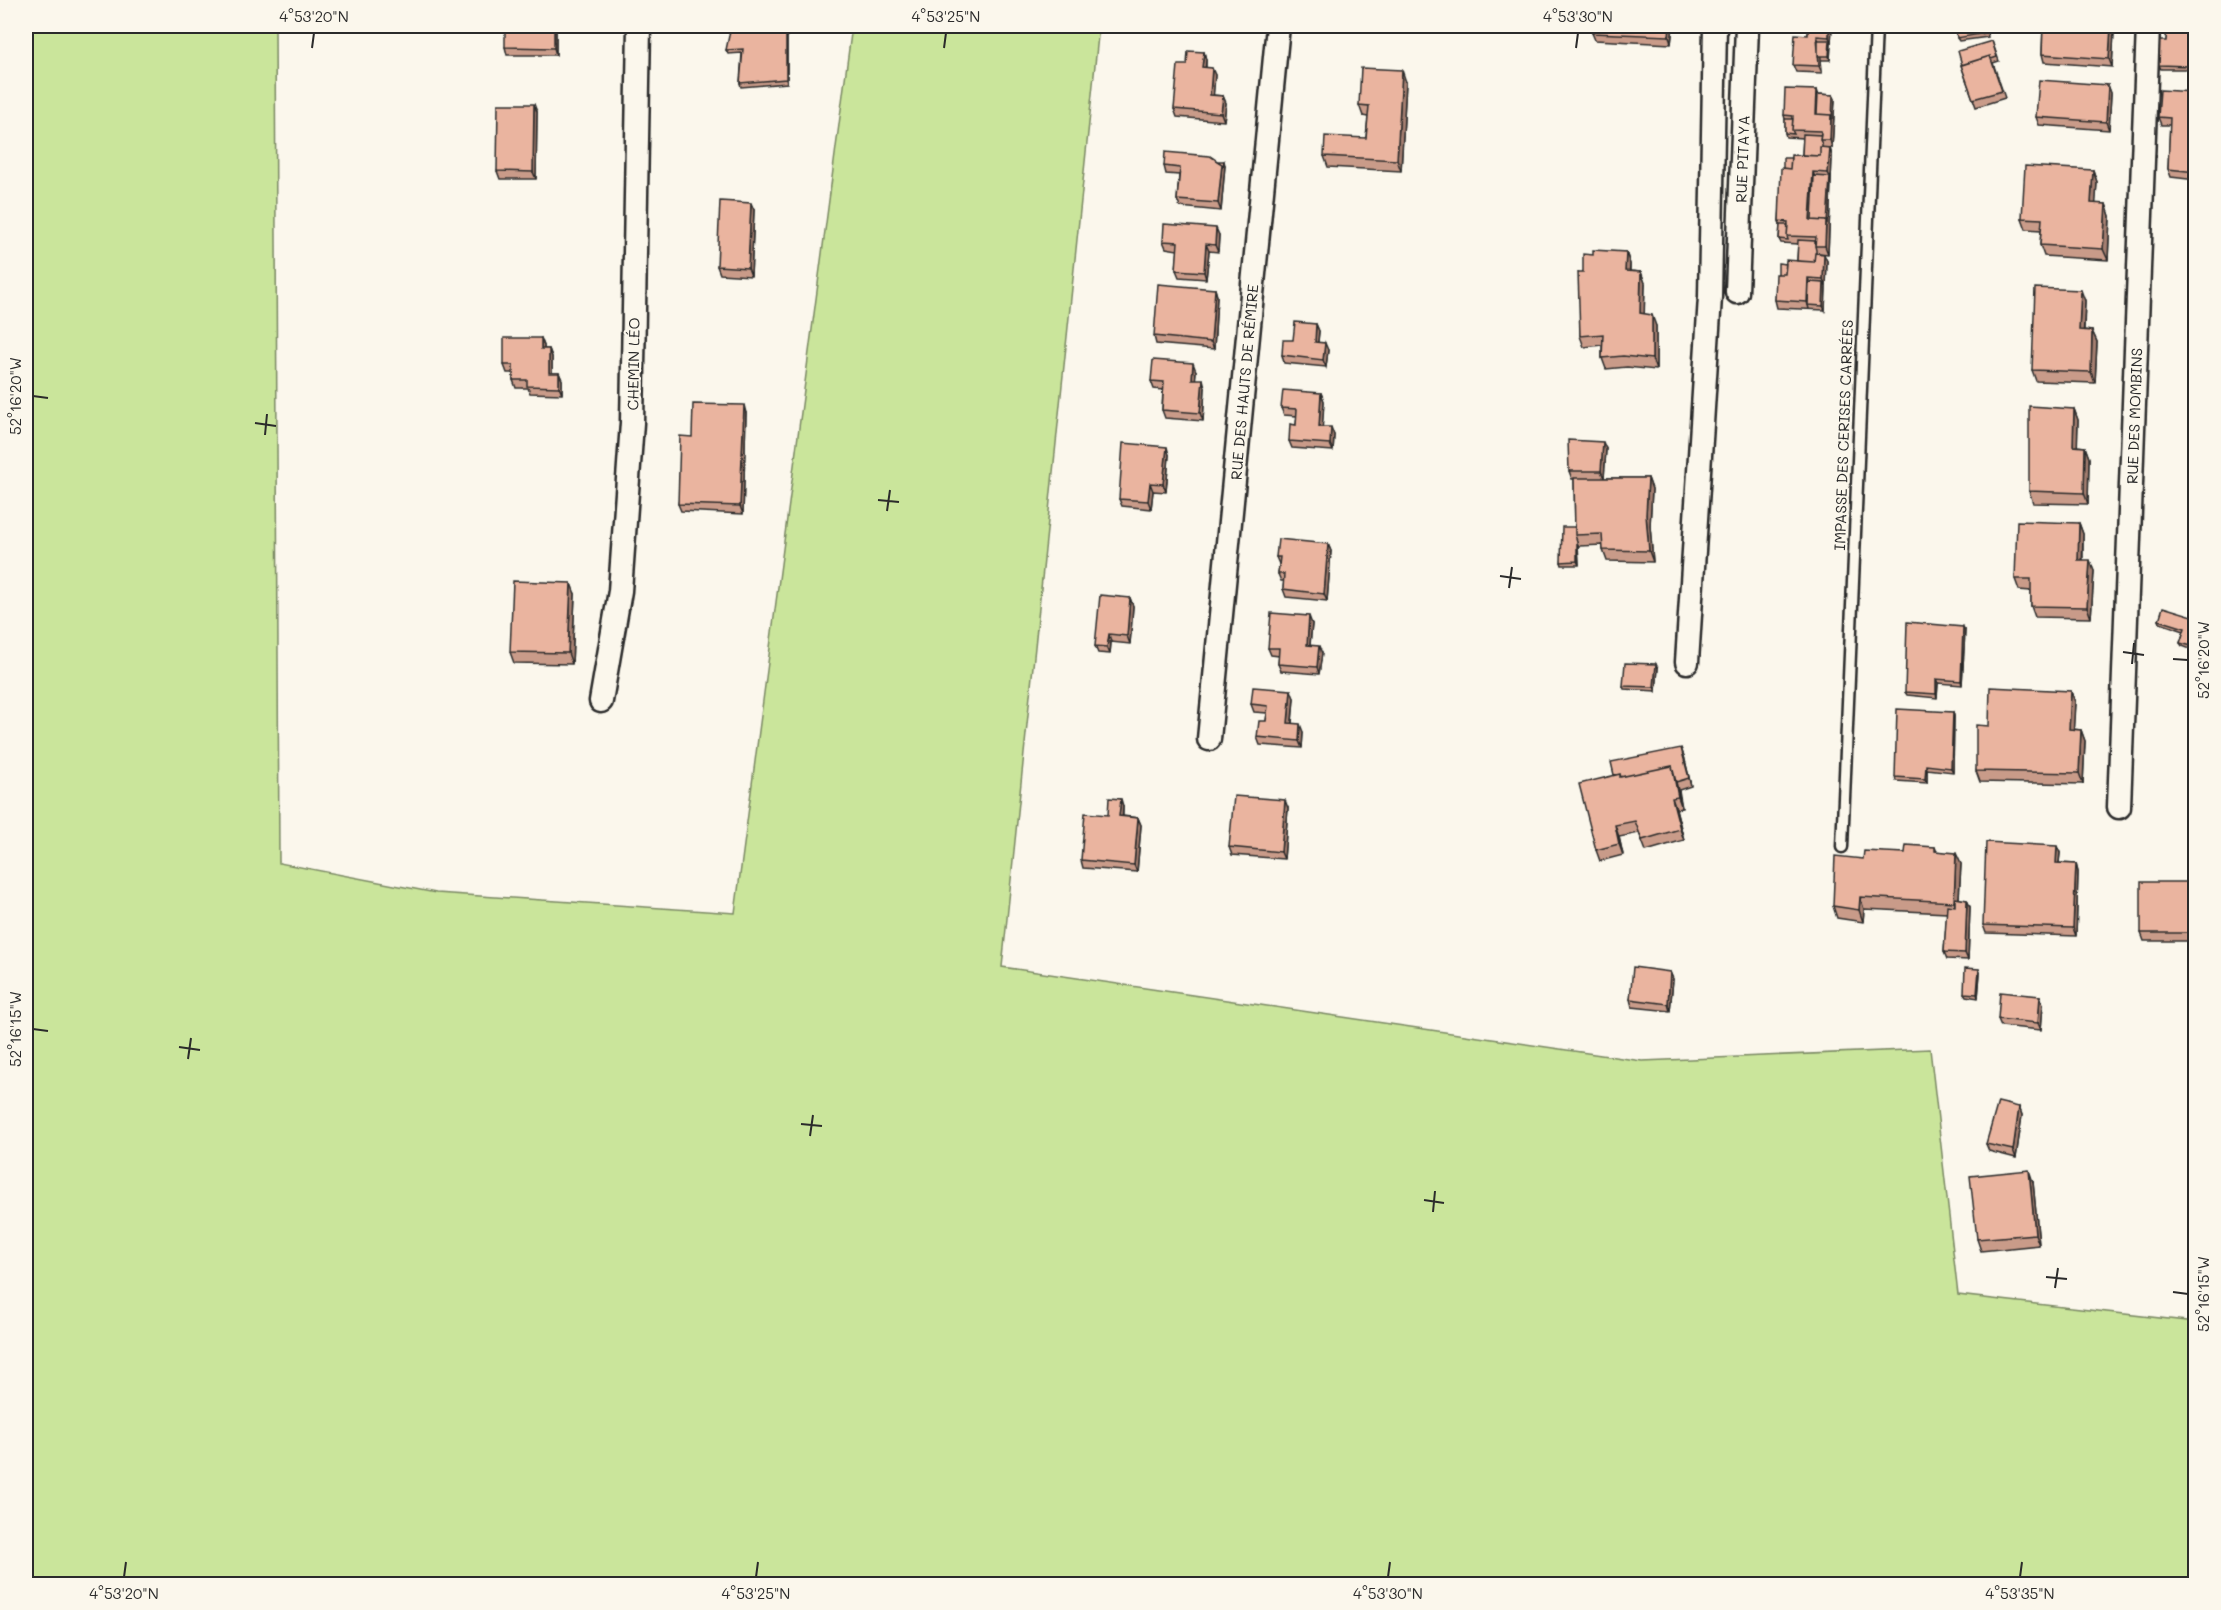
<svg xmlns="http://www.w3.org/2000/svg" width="2221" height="1610" viewBox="0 0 2221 1610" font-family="Mali,sans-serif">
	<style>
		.green { fill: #cae59b; stroke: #7a8863; stroke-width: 1.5 }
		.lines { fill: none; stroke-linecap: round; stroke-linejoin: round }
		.service-casing { stroke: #2b2b2b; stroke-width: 15 }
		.minor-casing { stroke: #2b2b2b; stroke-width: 27 }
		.service { stroke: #fbf7ec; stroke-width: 10 }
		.minor { stroke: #fbf7ec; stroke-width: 22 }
		.wall { fill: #c99b89; stroke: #2b2b2b; stroke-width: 1.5 }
		.shaded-wall { fill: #a47e6f; stroke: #2b2b2b; stroke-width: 1.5 }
		.building { fill: #eab49f; stroke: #2b2b2b; stroke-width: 1.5 }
		.ticks { fill: none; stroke: #2b2b2b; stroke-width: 2 }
		.labels { text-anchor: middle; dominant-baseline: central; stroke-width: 4.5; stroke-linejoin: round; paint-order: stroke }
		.street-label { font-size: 15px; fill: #2b2b2b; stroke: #fbf7ec }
		.neatline { fill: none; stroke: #2b2b2b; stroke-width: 2 }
		.ticks-label { font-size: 15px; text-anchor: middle; fill: #2b2b2b }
	</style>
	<rect width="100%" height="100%" fill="#fbf7ec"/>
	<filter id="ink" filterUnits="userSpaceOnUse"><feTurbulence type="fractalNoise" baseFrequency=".0167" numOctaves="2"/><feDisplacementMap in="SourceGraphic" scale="12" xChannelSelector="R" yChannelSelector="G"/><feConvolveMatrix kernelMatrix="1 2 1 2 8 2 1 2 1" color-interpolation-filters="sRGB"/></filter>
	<g filter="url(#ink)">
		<path class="green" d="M26,26H275L279,863L436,893L735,913L852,26H1099L1002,967L1642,1061L1930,1049L1958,1295L2195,1322V1584H26Z"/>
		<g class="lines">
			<defs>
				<path id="service" d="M1842,847L1876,26"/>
				<path id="minor" d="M1737,292L1747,26
					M1687,662L1710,297L1715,26
					M601,701L620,591L632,423L639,26
					M1209,739L1278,26
					M2119,807L2148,26"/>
			</defs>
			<use href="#service" class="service-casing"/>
			<use href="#minor" class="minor-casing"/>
			<use href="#service" class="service"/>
			<use href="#minor" class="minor"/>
		</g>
		<path class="wall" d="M556,26V55H507L505,47Z
			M787,26V83L741,87L740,83L742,53L728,54L726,50Z
			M1593,26H1673L1671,44L1595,40L1592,33Z
			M1808,26H1832L1830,60H1821L1822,73L1796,72L1793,65L1808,35Z
			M1986,26L1988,37L1959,41L1957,38Z
			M2043,26H2112L2114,31L2112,67L2044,62L2042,54Z
			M2167,26H2192L2190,69H2161L2159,65L2166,41Z
			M1992,41L1999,61L1993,63L2005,98L1976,107L1961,65Z
			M1204,52L1206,60V67L1215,75L1213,95L1223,96L1226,103L1224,121L1177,117L1174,109L1187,65Z
			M1406,82L1401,171L1328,167L1324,156L1366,138L1368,117L1363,116L1359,105Z
			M2108,85L2111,93L2109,130L2039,125L2036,117Z
			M1817,90L1818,94L1833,95L1835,99L1832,148H1824H1830L1832,156L1828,254L1819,253L1827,261L1825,310L1777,308L1775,300L1778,274L1786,264L1797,261L1798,244L1781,243L1779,239L1780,225L1779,221L1783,168L1791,158L1802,155L1803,138L1786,137L1785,133V119L1784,115Z
			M2194,92L2196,97V180L2171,177L2168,169L2170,125H2161L2158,117Z
			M537,112L536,179H500L497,171Z
			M1225,165L1221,211L1180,207L1177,200L1179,175L1166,174L1164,166Z
			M2093,170L2097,182L2095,204H2106L2110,216L2108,260L2044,256L2040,245L2041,230L2026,229L2022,218Z
			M754,210L751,276L720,274L717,266Z
			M1219,235L1218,252L1209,251L1206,279L1179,277L1176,270L1178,250L1166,248L1163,241Z
			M1626,252L1630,264V271L1641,272L1645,283L1644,314L1656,326V370L1627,367L1606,369L1602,358V345L1584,347L1580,336L1583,272L1593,255Z
			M1215,289L1217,296L1214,349L1156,344L1154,336Z
			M2085,301L2084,330L2092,331L2097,342L2095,383L2036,381L2032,370Z
			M1316,324L1319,331L1318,342L1328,350L1326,367L1284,363L1282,355L1293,340Z
			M541,338L544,346V349H549L552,357V373H559L562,380V394L530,393L528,388H516L513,380V373H507L504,365Z
			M1196,371L1195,379L1205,387L1203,421L1165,418L1162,410L1163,390L1154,389L1151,381Z
			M1321,393L1324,401L1322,427L1334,435L1333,451L1292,448L1289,441L1296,425L1297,416L1284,415L1281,408Z
			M2074,409L2078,420L2077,446L2085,447L2089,458L2088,504L2033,503L2029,491Z
			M746,413L743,514L681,511L678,504L692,437Z
			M1606,449L1604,478H1648L1652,489L1650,526L1653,562L1607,561L1603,550V545L1579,546L1578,545L1579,565H1562L1561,562L1575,527L1574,479H1572L1569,471Z
			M1169,455L1166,492L1153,491L1151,509L1122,506L1119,499Z
			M2079,523L2083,534V560L2094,571L2091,618L2035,617L2031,606V591L2019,590L2015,579Z
			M1328,544L1331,551L1327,601L1286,597L1283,589L1284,581H1281L1278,574L1279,564L1276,557Z
			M575,594L572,664L514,663L510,652Z
			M1130,598L1133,606L1130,644L1111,642L1110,654L1098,653L1095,646Z
			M2196,617V643L2193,650L2182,646L2180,643L2184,631L2160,623L2159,620Z
			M1312,624L1310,645L1322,653L1319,674L1281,671L1278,664L1279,656L1271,655L1268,648Z
			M1965,630L1962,685L1938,683L1937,698L1907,695L1905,692Z
			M1658,668L1656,691L1624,689L1623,686Z
			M1294,698L1292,724L1303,732L1302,748L1260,745L1257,737L1266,721L1267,713L1254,712L1251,704Z
			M2075,702L2073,729L2081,730L2085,741L2083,784L1980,782L1976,771L1989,726Z
			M1953,712L1954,716L1953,772L1927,769V783L1896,781L1895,777Z
			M1684,756L1691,786L1679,790L1682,808L1676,809L1684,840L1646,851L1639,833L1619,837L1623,855L1600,861L1596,850L1614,775Z
			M1123,806V816L1138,818L1141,825L1137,872L1083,868L1081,860L1108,815Z
			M1288,808L1284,859L1232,855L1229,847Z
			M1935,847L1937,852L1961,864L1959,899L1967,900L1970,907L1968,960L1947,959L1944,952L1947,913L1864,909L1863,922L1837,918L1833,906L1863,859L1905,853Z
			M2060,853L2059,863L2076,864L2078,872L2076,936L1986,933L1983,925Z
			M2196,882V941H2144L2141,933Z
			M1670,972L1673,979L1670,1011L1632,1007L1630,999Z
			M1980,973L1978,998L1966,996L1964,993Z
			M2040,996L2043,1004L2041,1030L2001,1026L1998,1019Z
			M2019,1107L2022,1115L2016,1158L1989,1151L1986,1144Z
			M2033,1182L2039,1245L1981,1251L1977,1239Z"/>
		<path class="shaded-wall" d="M554,26H556V55L554,48Z
			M786,26H787V83L786,79Z
			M1670,26H1673L1671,44L1669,36Z
			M1829,26H1832L1830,60L1829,56L1830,40L1829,37Z
			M2111,26H2112L2114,31L2112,67L2109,59Z
			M2191,26H2192L2190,69L2189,66Z
			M1817,36L1820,44L1822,73L1819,66Z
			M1204,52L1206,60L1205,74L1202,67Z
			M1212,68L1215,75L1213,102L1210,95Z
			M1402,70L1406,82L1401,171L1397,160Z
			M2108,85L2111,93L2109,130L2106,122Z
			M1817,90L1819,98V118L1816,114Z
			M2194,92L2196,97V111L2193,104Z
			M1833,95L1835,99L1832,148L1830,140L1831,115Z
			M1223,96L1226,103L1224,121L1221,113Z
			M534,104L537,112L536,179L533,172Z
			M1830,148L1832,156L1828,254L1825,246L1826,221L1830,177L1828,173Z
			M1224,161L1225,165L1221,211L1218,203L1222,164Z
			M2093,170L2097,182L2095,215L2091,203Z
			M1813,172L1816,180L1812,224L1810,220Z
			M751,203L754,210L751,276L748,268Z
			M2106,204L2110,216L2108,260L2103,249Z
			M1216,228L1219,235L1218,252L1215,245Z
			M1206,244L1209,251L1206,279L1204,272Z
			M1626,252L1630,264L1629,282L1625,271Z
			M1824,254L1827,261L1826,287L1823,279Z
			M1641,272L1645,283L1644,324L1640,313Z
			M1808,278L1811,286L1808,305L1809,309L1807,302Z
			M1824,283L1826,287L1825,310L1823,306Z
			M1215,289L1217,296L1214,349L1211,342Z
			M2081,290L2085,301L2083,341L2079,330Z
			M1652,315L1656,326V370L1652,359Z
			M1316,324L1319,331L1317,350L1315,342Z
			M2092,331L2097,342L2095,383L2091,372Z
			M541,338L544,346V356L541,349Z
			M1325,343L1328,350L1326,367L1323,360Z
			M549,349L552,357V380L549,373Z
			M1193,363L1196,371L1195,386L1192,379Z
			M559,373L562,380V394L559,387Z
			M1203,379L1205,387L1203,421L1200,413Z
			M1321,393L1324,401L1322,434L1319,427Z
			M744,405L746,413L743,514L740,506Z
			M2074,409L2078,420L2077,457L2073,446Z
			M1331,427L1334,435L1333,451L1330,444Z
			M1603,442L1606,449L1604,478L1601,471Z
			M1167,447L1169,455L1166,492L1163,484Z
			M2085,447L2089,458L2088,504L2084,493Z
			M1648,478L1652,489L1650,526L1653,562L1649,551L1646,515Z
			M1150,483L1153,491L1151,509L1148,501Z
			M2079,523L2083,534L2082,571L2078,560Z
			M1577,541L1578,545L1579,565L1577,561Z
			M1328,544L1331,551L1327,601L1324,594Z
			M2090,560L2094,571L2091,618L2087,607Z
			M571,583L575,594L572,664L568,653Z
			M1130,598L1133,606L1130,644L1127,636Z
			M1309,616L1312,624L1309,652L1307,645Z
			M1963,627L1965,630L1962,685L1961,681Z
			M1109,634L1111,642L1110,654L1107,647Z
			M2196,635V643L2193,650L2192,646Z
			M1319,646L1322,653L1319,674L1317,667Z
			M1656,664L1658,668L1656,691L1654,687Z
			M1936,679L1938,683L1937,698L1936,694Z
			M1291,690L1294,698L1291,731L1288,723Z
			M2071,691L2075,702L2073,740L2069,729Z
			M1953,712L1954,716L1953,772L1951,768Z
			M1300,724L1303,732L1302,748L1299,741Z
			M2081,730L2085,741L2083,784L2079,773Z
			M1681,748L1684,756L1691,786L1689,778Z
			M1926,765L1927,769V783L1925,779Z
			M1672,766L1678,790L1682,808L1678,797Z
			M1672,798L1676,809L1684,840L1680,829Z
			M1121,799L1123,806L1122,823L1119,816Z
			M1285,800L1288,808L1284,859L1281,852Z
			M1138,818L1141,825L1137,872L1134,865Z
			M1615,825L1619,837L1623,855L1619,844Z
			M2057,846L2060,853L2058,870L2056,863Z
			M1956,853L1961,864L1958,913L1954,902Z
			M2076,864L2078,872L2076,936L2073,928Z
			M1860,897L1864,909L1863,922L1859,910Z
			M1967,900L1970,907L1968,960L1965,953Z
			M1979,969L1980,973L1978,998L1977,994Z
			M1670,972L1673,979L1670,1011L1668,1004Z
			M2040,996L2043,1004L2041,1030L2038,1023Z
			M2019,1107L2022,1115L2016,1158L2013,1150Z
			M2029,1170L2033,1182L2039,1245L2035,1234Z"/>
		<path class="building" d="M505,26H554V48L505,47Z
			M731,26H786V79L740,83L743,49L726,50Z
			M1593,26H1670L1669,36L1592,33Z
			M1808,26H1829V37L1817,36L1819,66L1793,65L1795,34L1808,35Z
			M1955,26H1985L1986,33L1957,38Z
			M2043,26H2111L2109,59L2042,54Z
			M2167,26H2191L2189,66L2159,65L2160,41H2166Z
			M1818,40H1830L1829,56H1818Z
			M1992,41L1997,57L1991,59L1990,56L1962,65L1958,51Z
			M1188,51L1204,52L1202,67L1212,68L1210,95L1223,96L1221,113L1174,109L1178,65H1187Z
			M1990,56L2002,91L1973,99L1961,65Z
			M1361,68L1402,70L1397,160L1324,156L1325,136L1366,138L1369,106L1359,105Z
			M2039,80L2108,85L2106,122L2036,117Z
			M1785,89L1817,90L1816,114L1831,115L1830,140H1820L1821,131L1792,130L1793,116L1784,115Z
			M2160,90L2194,92L2193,104H2196V172L2168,169L2170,118L2158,117Z
			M1818,94L1833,95L1832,119L1831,115L1817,114Z
			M498,104H534L533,172L497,171Z
			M1785,119H1793L1792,130L1794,134L1785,133Z
			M1803,134L1821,135L1820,140L1822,144V147H1820V156L1802,155Z
			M1820,147L1830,148L1828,173L1813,172L1810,220L1826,221L1825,246H1815L1816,237L1787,236L1788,222L1779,221L1781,168L1790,169L1791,155L1820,156Z
			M1165,152L1210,156L1222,164L1218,203L1177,200L1180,168L1164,166Z
			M1783,158H1791L1790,169L1783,168Z
			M1217,161H1224L1223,167L1222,164Z
			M2025,166L2093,170L2091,203L2106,204L2103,249L2040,245L2042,219L2022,218Z
			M1814,176L1830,177L1827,224L1826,221L1812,220Z
			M720,201L751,203L748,268L717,266Z
			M1164,224L1216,228L1215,245L1206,244L1204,272L1176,270L1178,242L1163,241Z
			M1780,225H1788L1787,236L1788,240L1779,239Z
			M1798,240L1815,241V246L1816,250V253H1815L1814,262L1797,261Z
			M1593,250L1626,252L1625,271L1641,272L1640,313L1652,315V359L1623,356L1602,358L1603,334L1580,336L1578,272H1583V254L1593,255Z
			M1815,253L1824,254L1823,279L1808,278L1807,302L1775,300L1776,274H1785L1786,260L1814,262Z
			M1778,263L1786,264L1785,274H1778Z
			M1809,282L1824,283L1823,306L1808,305Z
			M1158,284L1215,289L1211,342L1154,336Z
			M2035,288L2081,290L2079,330L2092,331L2091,372L2032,370Z
			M1295,322L1316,324L1315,342L1325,343L1323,360L1282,355L1283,340H1293Z
			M504,338H541V349H549V373H559V387L527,386V380H513V365H504Z
			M1153,360L1193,363L1192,379H1203L1200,413L1162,410L1164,382L1151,381Z
			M1283,390L1321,393L1319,427H1331L1330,444L1289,441L1290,424L1296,425L1297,409L1281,408Z
			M693,404L744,405L740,506L678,504L680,436L692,437Z
			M2029,406L2074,409L2073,446L2085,447L2084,493L2029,491Z
			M1568,440L1603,442L1601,471H1569Z
			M1123,443L1167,447L1163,484L1150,483L1148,501L1119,499Z
			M1574,478H1648L1646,515L1649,551L1603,550L1602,534L1575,535Z
			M2017,521L2079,523L2078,560H2090L2087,607L2031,606V579H2015Z
			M1562,527H1575V535L1577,541V561L1561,562Z
			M1278,539L1328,544L1324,594L1283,589L1284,574H1278L1280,557H1276Z
			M513,581L571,583L568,653L510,652Z
			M1100,595L1130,598L1127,636L1109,634L1107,647L1095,646Z
			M2163,607L2196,617V635L2192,646L2180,643L2185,628L2159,620Z
			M1271,613L1309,616L1307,645L1319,646L1317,667L1278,664L1279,648H1268Z
			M1907,622L1963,627L1961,681L1936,679V694L1905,692Z
			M1625,663L1656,664L1654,687L1623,686Z
			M1253,687L1291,690L1288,723L1300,724L1299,741L1257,737L1259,721H1266L1268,706L1251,704Z
			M1990,687L2071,691L2069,729L2081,730L2079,773L1976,771V725L1989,726Z
			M1897,709L1953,712L1951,768L1926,765L1925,779L1895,777Z
			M1681,748L1689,778L1676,782L1672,766L1621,777L1620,774L1614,775L1611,762Z
			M1672,766L1678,797L1672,798L1680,829L1642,840L1635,821L1615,825L1619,844L1596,850L1579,784L1620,774V777Z
			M1234,796L1285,800L1281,852L1229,847Z
			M1109,798L1121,799L1119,816L1138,818L1134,865L1081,860L1085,813L1108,815Z
			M1986,842L2057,846L2056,863L2076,864L2073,928L1983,925Z
			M1906,845L1935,847V851L1956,853L1954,902L1860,897L1859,910L1833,906L1835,856L1863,859L1864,851L1905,853Z
			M2141,882H2196V933H2141Z
			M1955,898L1967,900L1965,953L1944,952L1947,905L1955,906Z
			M1633,967L1670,972L1668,1004L1630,999Z
			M1965,968L1979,969L1977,994L1964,993Z
			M2000,992L2040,996L2038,1023L1998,1019Z
			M1998,1102L2019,1107L2013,1150L1986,1144Z
			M2029,1170L2035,1234L1977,1239L1970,1176Z"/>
	</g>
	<path class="ticks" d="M312,48L314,33M944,48L946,33M1576,48L1578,33M33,396L48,398M255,423L276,426M265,435L267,414M878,500L899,502M887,511L890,490M1500,576L1521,579M1509,588L1512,567M2123,652L2144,655M2173,659L2188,660M2132,664L2134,643M33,1029L48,1031M179,1047L200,1050M188,1059L191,1038M801,1124L822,1126M810,1136L813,1115M1424,1200L1444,1203M1433,1212L1435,1191M2046,1277L2067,1279M2055,1288L2058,1268M2173,1292L2188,1294M124,1577L126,1562M756,1577L758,1562M1388,1577L1390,1562M2020,1577L2022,1562"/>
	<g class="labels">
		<g class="street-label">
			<text transform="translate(1742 159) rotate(-88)">RUE PITAYA</text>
			<text transform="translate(633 364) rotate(-89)">CHEMIN LÉO</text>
			<text transform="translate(1244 382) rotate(-85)">RUE DES HAUTS DE RÉMIRE</text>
			<text transform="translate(2134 416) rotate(-88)">RUE DES MOMBINS</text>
			<text transform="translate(1843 435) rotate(-88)">IMPASSE DES CERISES CARRÉES</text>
		</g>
	</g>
	<rect width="2221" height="1610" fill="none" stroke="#fbf7ec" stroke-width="66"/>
	<rect x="33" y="33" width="2155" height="1544" class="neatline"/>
	<g class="ticks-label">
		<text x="314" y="22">4°53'20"N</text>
		<text x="946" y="22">4°53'25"N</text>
		<text x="1578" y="22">4°53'30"N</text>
		<text transform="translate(16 396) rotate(-90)" y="5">52°16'20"W</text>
		<text transform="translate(2204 660) rotate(-90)" y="5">52°16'20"W</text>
		<text transform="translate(16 1029) rotate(-90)" y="5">52°16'15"W</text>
		<text transform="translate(2204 1294) rotate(-90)" y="5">52°16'15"W</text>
		<text x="124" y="1599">4°53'20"N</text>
		<text x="756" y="1599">4°53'25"N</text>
		<text x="1388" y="1599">4°53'30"N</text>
		<text x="2020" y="1599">4°53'35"N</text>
	</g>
</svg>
